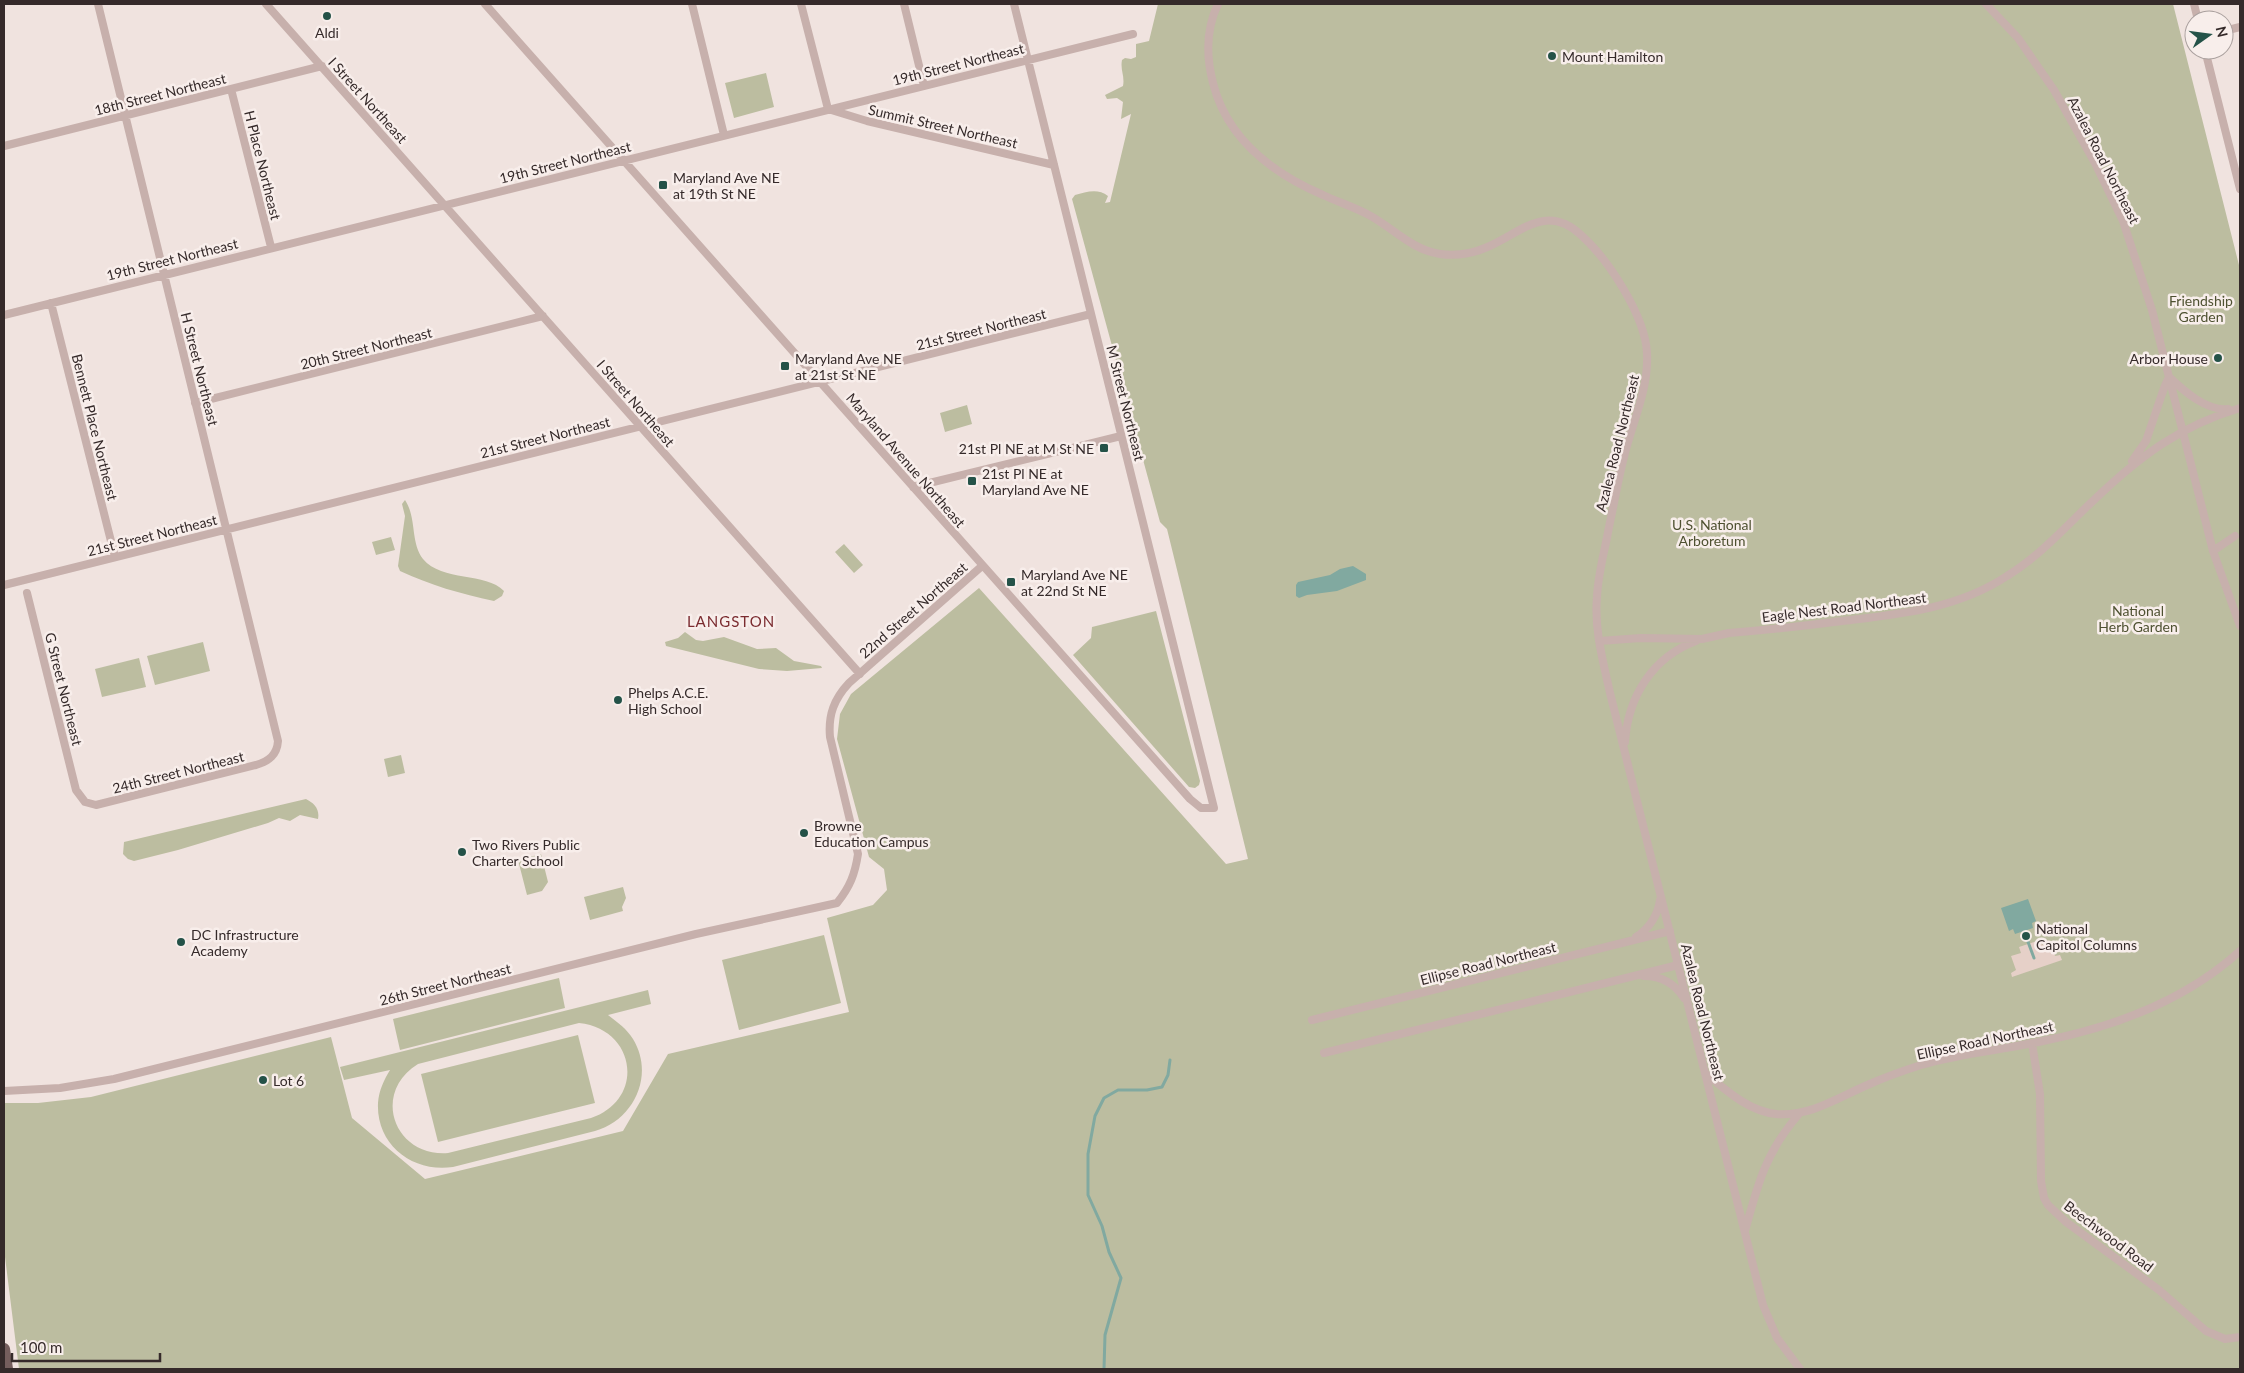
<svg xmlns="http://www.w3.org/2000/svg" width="2244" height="1373" viewBox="0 0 2244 1373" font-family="Lato,sans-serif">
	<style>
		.green { fill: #bcbda0; fill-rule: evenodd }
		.plaza { fill: #e6d0c8 }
		.water { fill: #81a9a0 }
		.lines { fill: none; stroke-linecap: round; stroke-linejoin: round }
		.stream { stroke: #81a9a0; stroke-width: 3 }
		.street { stroke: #c7b0ac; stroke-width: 8 }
		.primary { stroke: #755e5d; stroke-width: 12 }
		.poi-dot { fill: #245248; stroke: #f8eeeb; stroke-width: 2 }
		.labels { text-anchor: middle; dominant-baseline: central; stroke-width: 5; stroke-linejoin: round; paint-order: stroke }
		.poi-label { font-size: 14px; fill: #352a2a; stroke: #f8eeeb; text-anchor: start }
		.street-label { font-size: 14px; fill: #352a2a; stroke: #f8eeeb }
		.park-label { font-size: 14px; fill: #4e5131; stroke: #f8eeeb }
		.neighbourhood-label { font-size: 15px; letter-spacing: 1px; fill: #7b2c30; stroke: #f8eeeb }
	</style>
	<rect width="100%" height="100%" fill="#f0e3df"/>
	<path class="green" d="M1158,4H2173L2240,269V1369H19L4,1249V1103H38L91,1097L331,1037L352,1118L425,1179L623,1131L668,1054L849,1012L827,918L873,905L887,890L884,869L869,857L837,739L840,714L851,694L979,588L1226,864L1248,859L1167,529L1160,522L1072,199L1075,195C1086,192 1098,188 1108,196L1105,203L1110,202L1131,114L1121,119L1123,102L1117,98L1107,99L1105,95L1123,86C1125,76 1120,70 1122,60L1125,58L1131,59L1136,57V44L1149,41Z
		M766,73L774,107L734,118L725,83Z
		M967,405L972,424L945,432L940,413Z
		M405,500C417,518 410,542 423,559C442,582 486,572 504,591L502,596L494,601C461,594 430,585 400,571L398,566L405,516L402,504Z
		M391,537L395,550L376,555L372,542Z
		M844,544L863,565L854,573L835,552Z
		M1156,611L1200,781L1199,785L1195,788L1189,787L1073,655L1091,638L1092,627Z
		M685,632L696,640L703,641L724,637L757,649L776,648L794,661L821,666L822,668L787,671L759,669L666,646L665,642L678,638Z
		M203,642L210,671L155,685L147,656Z
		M139,658L146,687L102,697L95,669Z
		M401,755L405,773L388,777L384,759Z
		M306,799C314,803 320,809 318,819L300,815L290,821L279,818L268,823L178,850L134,861L128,859L123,854L124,842Z
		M541,854L548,882L542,891L527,895L518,860Z
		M623,887L626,898L622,907L623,911L590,920L584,897Z
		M824,935L841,1003L739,1030L722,960Z
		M559,978L565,1008L400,1050L393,1019Z
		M648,990L651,1004L608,1015C617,1022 626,1028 633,1039C655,1075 634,1120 595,1131L453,1167C413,1173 376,1145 378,1103C379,1090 384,1080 390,1070L344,1080L340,1067ZM579,1023C636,1029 646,1099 591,1118L448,1153C394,1157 371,1093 418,1064Z
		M578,1035L595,1103L438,1142L421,1074Z"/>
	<path class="plaza" d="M2040,940L2042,945L2051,942L2055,956L2060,955L2062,960L2012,977L2011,973L2016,970L2011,956L2021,953L2019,947Z"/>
	<path class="water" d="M1353,566L1366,574V580L1337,591L1307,595L1299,598L1296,596V585L1298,582L1330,575L1340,569Z
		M2028,899L2036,921L2032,923L2033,928L2015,934L2013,929L2009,931L2001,908Z"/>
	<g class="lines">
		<path class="stream" d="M2024,931L2034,958
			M1104,1369L1105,1335L1121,1278L1109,1252L1102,1226L1088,1195V1154L1095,1116L1104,1098L1118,1090H1147L1162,1087L1168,1075L1170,1060"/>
		<path class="street" d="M266,4L860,674
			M485,4L1190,799L1201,808H1214L1014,4
			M692,4L724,135
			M801,4L828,109L867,121L1054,165
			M904,4L924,86
			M1218,4C1206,29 1206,56 1213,83C1227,139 1272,173 1323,195C1338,202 1354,207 1369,215C1393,228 1412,250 1440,254C1455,256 1471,254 1485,248C1520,234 1545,202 1581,235C1609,260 1645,316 1647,353C1649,389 1632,423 1624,457C1618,480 1614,504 1609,527C1605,550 1598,573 1597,597C1594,629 1603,661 1610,693L1763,1305L1777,1338L1800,1369
			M1986,4L2018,38L2054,90L2095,163L2123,221L2152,310L2213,551L2240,626
			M2194,4L2198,20
			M2224,31L2240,27
			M2205,50L2240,189
			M231,89L271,247
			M4,146L322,66
			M51,303L115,557
			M4,315L1133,34
			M195,403L543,316
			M2132,461L2146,441L2164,388L2169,377C2184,391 2206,411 2228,409
			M913,487L1121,436
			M2213,551L2235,536
			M4,585L1091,314
			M27,593L76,790L85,802L96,805L256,765C269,761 277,755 278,741L98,4
			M1599,641L1641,638L1702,639L1729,633C1767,630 1804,626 1842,621C1900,614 1957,609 2007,576C2041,555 2066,526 2095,499C2140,456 2180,426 2240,408
			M1625,742C1628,696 1653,657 1696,641
			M1636,937C1649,929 1658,915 1660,900
			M1644,976C1661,976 1675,984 1684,998
			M1312,1020L1670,931
			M2032,1043L2040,1094L2041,1181L2044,1198L2048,1205L2066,1222L2159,1290L2206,1331L2225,1339L2240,1337
			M1324,1053L1678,965
			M1705,1073C1726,1090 1748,1111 1776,1114C1808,1117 1836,1099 1865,1086C1883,1078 1902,1071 1921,1065C1961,1053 2003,1050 2043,1041C2114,1027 2186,1000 2240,951
			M4,1091L60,1088L114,1079L696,934L837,903C850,887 855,874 858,854L830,737C828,715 834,699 849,683L982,566
			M1745,1231C1758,1183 1766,1152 1799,1114"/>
		<path class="primary" d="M4,1349L7,1369"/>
	</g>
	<g class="poi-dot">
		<circle cx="327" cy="16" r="5"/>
		<circle cx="1552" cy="56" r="5"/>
		<rect x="658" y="180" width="10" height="10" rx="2.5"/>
		<circle cx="2218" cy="358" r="5"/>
		<rect x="780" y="361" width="10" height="10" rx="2.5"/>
		<rect x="1099" y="443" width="10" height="10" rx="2.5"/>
		<rect x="967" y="476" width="10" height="10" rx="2.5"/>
		<rect x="1006" y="577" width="10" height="10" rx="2.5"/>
		<circle cx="618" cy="700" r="5"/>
		<circle cx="804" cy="833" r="5"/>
		<circle cx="462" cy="852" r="5"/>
		<circle cx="2026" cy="936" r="5"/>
		<circle cx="181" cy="942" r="5"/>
		<circle cx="263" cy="1080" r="5"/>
	</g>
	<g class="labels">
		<g class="poi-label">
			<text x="327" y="32" text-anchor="middle">Aldi</text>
			<text x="1562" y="56">Mount Hamilton</text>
			<text x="673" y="177">Maryland Ave NE<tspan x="673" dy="16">at 19th St NE</tspan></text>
			<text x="795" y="358">Maryland Ave NE<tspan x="795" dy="16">at 21st St NE</tspan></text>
			<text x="2208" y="358" text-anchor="end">Arbor House</text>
			<text x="1094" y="448" text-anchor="end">21st Pl NE at M St NE</text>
			<text x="982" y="473">21st Pl NE at<tspan x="982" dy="16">Maryland Ave NE</tspan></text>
			<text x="1021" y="574">Maryland Ave NE<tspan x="1021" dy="16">at 22nd St NE</tspan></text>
			<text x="628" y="692">Phelps A.C.E.<tspan x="628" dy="16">High School</tspan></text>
			<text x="814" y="825">Browne<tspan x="814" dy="16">Education Campus</tspan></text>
			<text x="472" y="844">Two Rivers Public<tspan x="472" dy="16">Charter School</tspan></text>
			<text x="2036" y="928">National<tspan x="2036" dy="16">Capitol Columns</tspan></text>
			<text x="191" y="934">DC Infrastructure<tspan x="191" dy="16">Academy</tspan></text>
			<text x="273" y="1080">Lot 6</text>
		</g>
		<g class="street-label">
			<text transform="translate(958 64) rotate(-14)">19th Street Northeast</text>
			<text transform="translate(160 94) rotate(-14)">18th Street Northeast</text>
			<text transform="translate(368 100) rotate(48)">I Street Northeast</text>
			<text transform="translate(943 126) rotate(13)">Summit Street Northeast</text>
			<text transform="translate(2104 160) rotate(63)">Azalea Road Northeast</text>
			<text transform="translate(565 162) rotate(-14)">19th Street Northeast</text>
			<text transform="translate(263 165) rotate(76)">H Place Northeast</text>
			<text transform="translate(172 259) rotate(-14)">19th Street Northeast</text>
			<text transform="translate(981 329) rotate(-14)">21st Street Northeast</text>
			<text transform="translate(366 348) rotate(-14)">20th Street Northeast</text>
			<text transform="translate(200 369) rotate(76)">H Street Northeast</text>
			<text transform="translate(636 403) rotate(49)">I Street Northeast</text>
			<text transform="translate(1126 403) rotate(76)">M Street Northeast</text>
			<text transform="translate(95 427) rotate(76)">Bennett Place Northeast</text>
			<text transform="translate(545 437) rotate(-14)">21st Street Northeast</text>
			<text transform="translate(1617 443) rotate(-76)">Azalea Road Northeast</text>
			<text transform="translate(906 460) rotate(49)">Maryland Avenue Northeast</text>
			<text transform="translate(152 535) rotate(-14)">21st Street Northeast</text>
			<text transform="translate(1844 607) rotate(-7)">Eagle Nest Road Northeast</text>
			<text transform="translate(913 610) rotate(-41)">22nd Street Northeast</text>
			<text transform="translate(64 689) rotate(76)">G Street Northeast</text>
			<text transform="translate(178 772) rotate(-14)">24th Street Northeast</text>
			<text transform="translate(1488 963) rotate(-14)">Ellipse Road Northeast</text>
			<text transform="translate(445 984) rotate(-14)">26th Street Northeast</text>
			<text transform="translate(1703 1012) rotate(76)">Azalea Road Northeast</text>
			<text transform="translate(1985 1040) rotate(-12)">Ellipse Road Northeast</text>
			<text transform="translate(2109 1236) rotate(37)">Beechwood Road</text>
		</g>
		<g class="park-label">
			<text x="2201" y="300">Friendship<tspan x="2201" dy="16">Garden</tspan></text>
			<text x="1712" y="524">U.S. National<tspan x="1712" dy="16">Arboretum</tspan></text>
			<text x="2138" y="610">National<tspan x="2138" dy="16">Herb Garden</tspan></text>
		</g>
		<g class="neighbourhood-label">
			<text x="731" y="621">LANGSTON</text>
		</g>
	</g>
	<rect width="2244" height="1373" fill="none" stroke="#352a2a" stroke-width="10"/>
	<g transform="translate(2209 35) rotate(76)"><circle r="24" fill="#f8eeeb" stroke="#aaa09e"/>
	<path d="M0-4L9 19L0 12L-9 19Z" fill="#245248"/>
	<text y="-8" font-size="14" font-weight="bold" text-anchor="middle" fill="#352a2a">N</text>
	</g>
	<path d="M12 1353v8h148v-8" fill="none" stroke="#352a2a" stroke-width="2.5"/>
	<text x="20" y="1353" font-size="15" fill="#352a2a" stroke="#f8eeeb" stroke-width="4" paint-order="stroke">100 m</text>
</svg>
